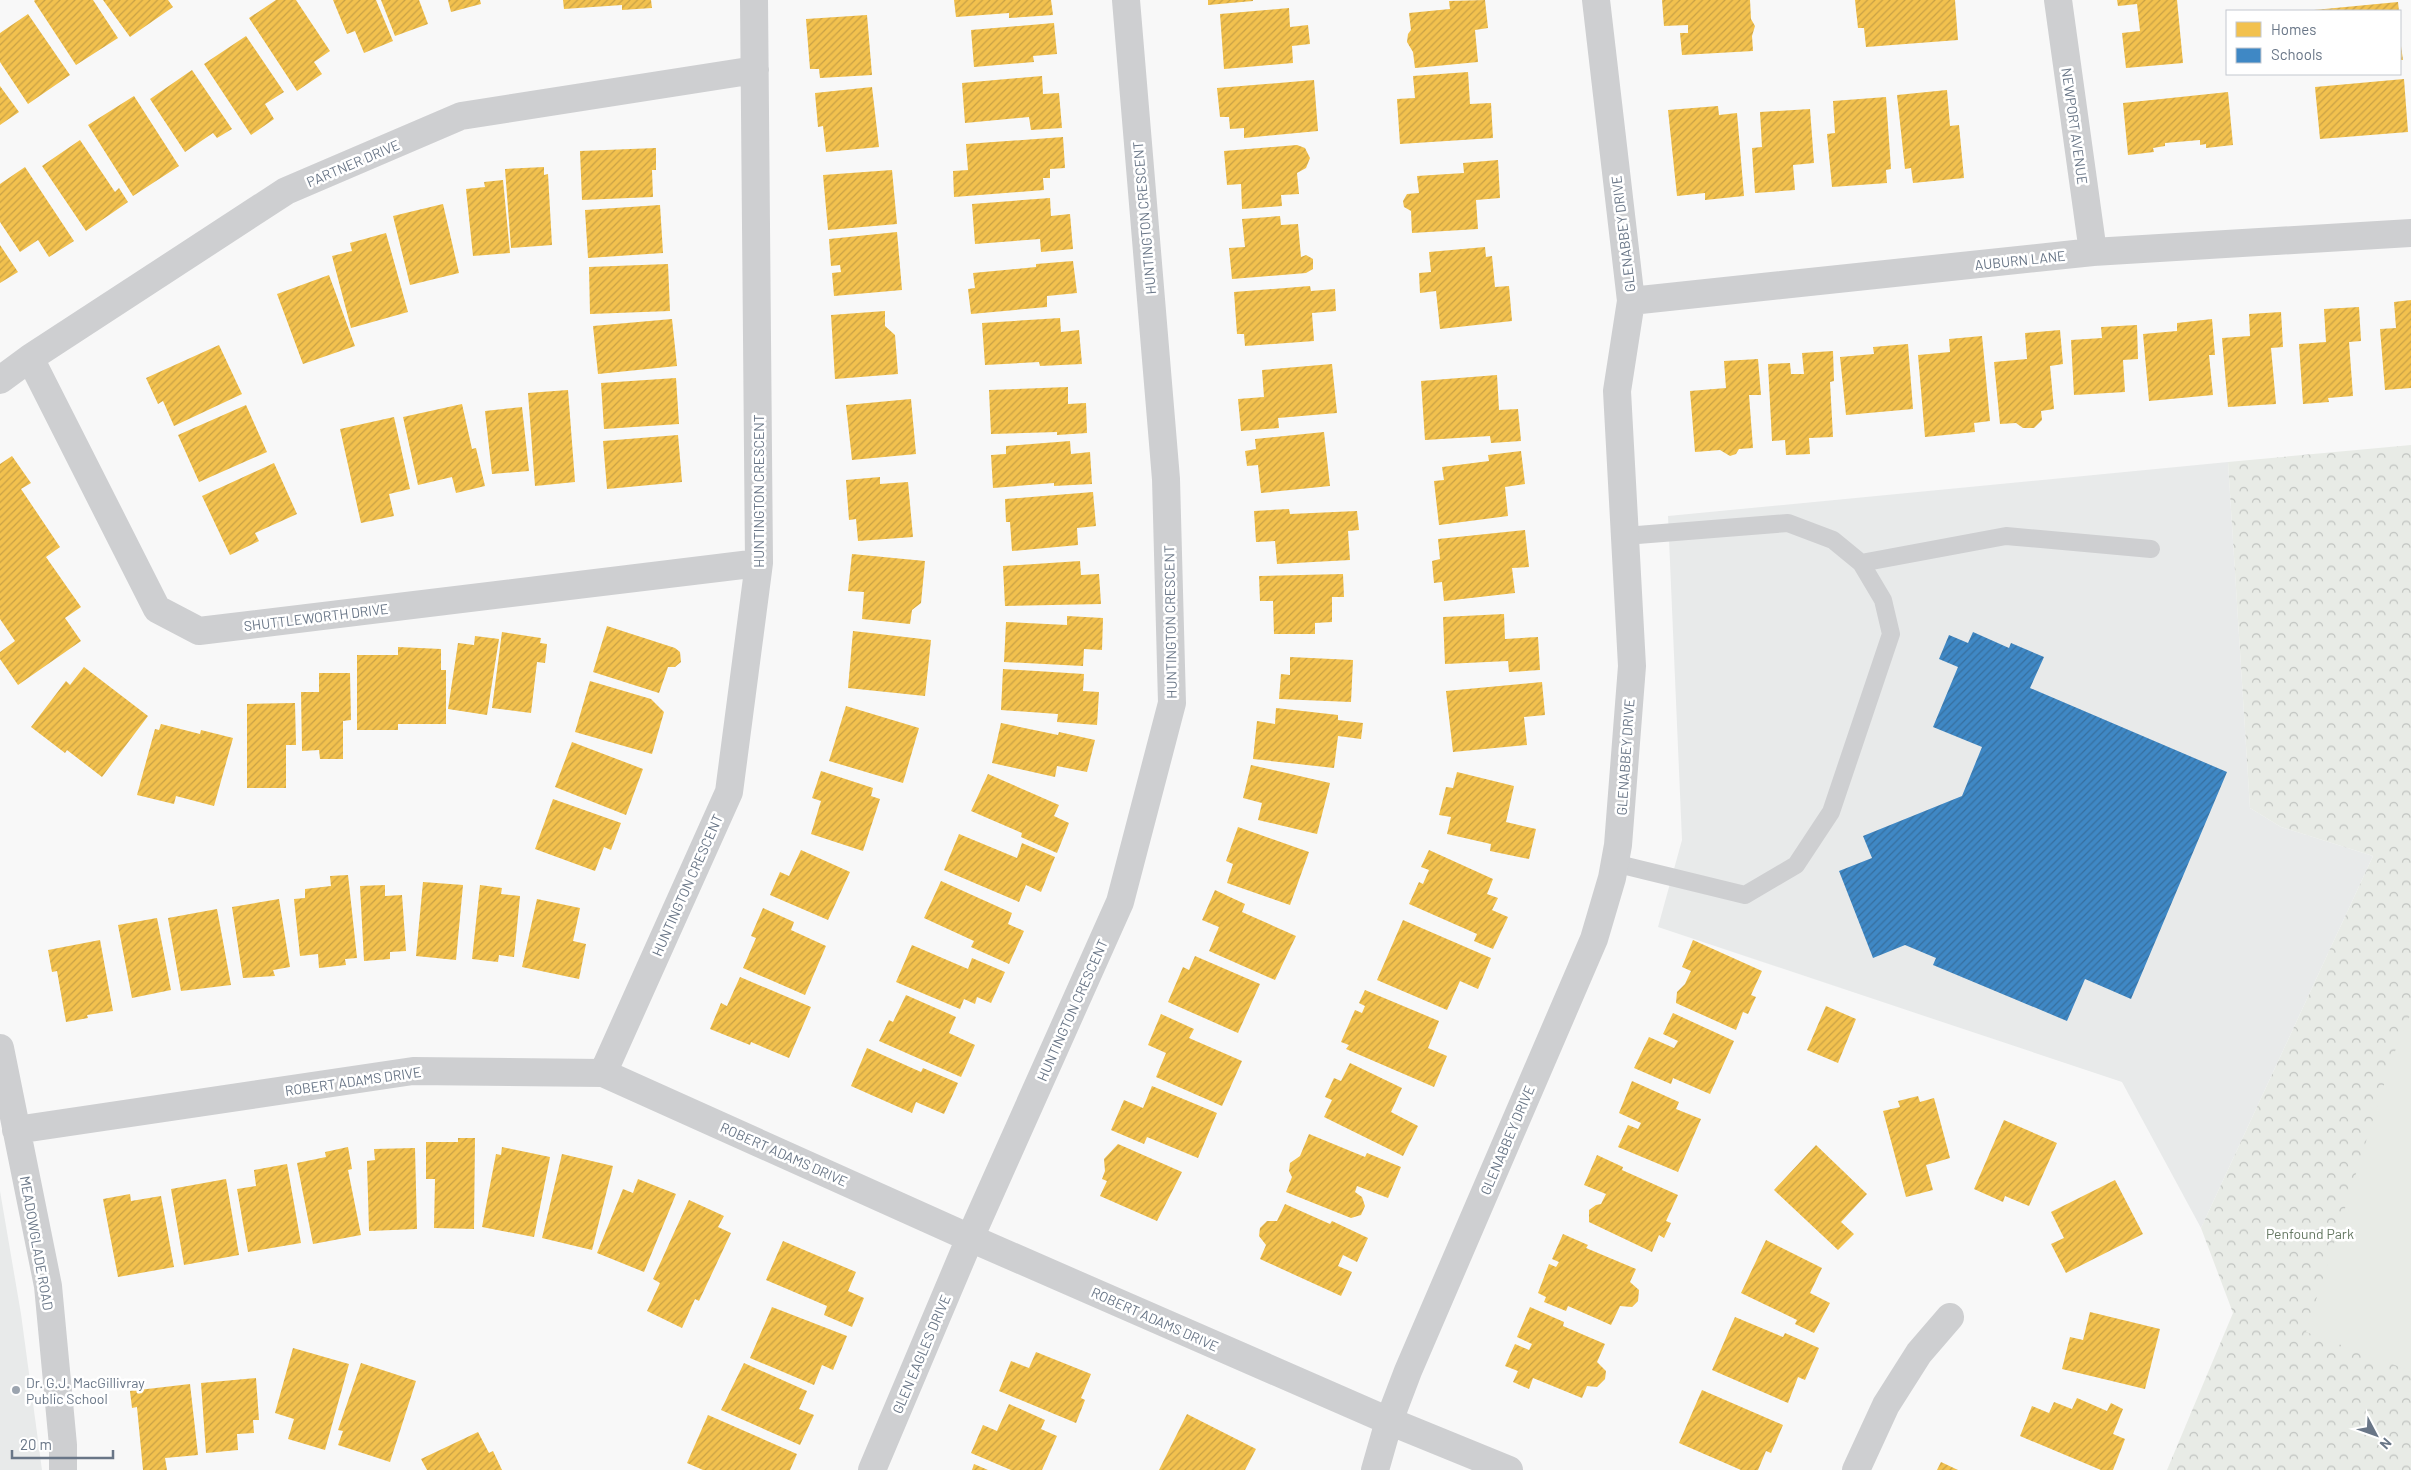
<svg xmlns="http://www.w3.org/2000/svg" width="2411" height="1470" viewBox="0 0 2411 1470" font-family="Barlow,sans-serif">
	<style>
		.built { fill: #e8eaea }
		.park { fill: url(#park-crowns) }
		.pitch { fill: #e8ebe6 }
		.homes { fill: url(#homes-hatch) }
		.schools { fill: url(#schools-hatch) }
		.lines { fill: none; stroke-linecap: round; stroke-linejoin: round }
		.service { stroke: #cecfd1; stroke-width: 18 }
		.minor { stroke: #cecfd1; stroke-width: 28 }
		.poi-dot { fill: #9ba4af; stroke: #fff; stroke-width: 2 }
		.labels { text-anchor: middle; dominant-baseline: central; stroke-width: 5; stroke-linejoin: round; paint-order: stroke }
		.street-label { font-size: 14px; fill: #697687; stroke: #fff }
		.park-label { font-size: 14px; fill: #667963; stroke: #fff }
		.poi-label { font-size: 14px; fill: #697687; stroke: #fff; text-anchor: start }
	</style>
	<defs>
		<pattern id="park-crowns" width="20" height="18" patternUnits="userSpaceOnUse" patternTransform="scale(1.25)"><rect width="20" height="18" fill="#e8ebe6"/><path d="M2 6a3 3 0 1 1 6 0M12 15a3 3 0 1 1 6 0" fill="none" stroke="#c0c3c0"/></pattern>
		<pattern id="homes-hatch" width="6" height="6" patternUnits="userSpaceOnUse" patternTransform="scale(1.25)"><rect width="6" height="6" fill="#f2c14e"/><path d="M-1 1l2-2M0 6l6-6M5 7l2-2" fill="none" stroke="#c8a146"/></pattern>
		<pattern id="schools-hatch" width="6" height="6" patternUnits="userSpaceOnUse" patternTransform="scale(1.25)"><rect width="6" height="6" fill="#3f88c5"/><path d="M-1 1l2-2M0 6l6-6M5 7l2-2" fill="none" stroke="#376f9e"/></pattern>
	</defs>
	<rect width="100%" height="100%" fill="#f8f8f8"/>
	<path class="built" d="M2228,462L2250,808L2281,827L2373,856L2201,1228L2122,1082L1658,927L1682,840L1668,516Z
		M0,1191L21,1314L42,1470H0Z"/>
	<path class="park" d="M2411,445V1470H2167L2233,1313L2201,1228L2373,856L2281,827L2250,808L2228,462Z"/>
	<path class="pitch" d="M2411,1013V1371L2306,1332L2393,1056Z"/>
	<path class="homes" d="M35,0H93L118,38L76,65L34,1Z
		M103,0H168L173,7L130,37Z
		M276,0H296L330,51L314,62L322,74L297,91L249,18Z
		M333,0H376L393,41L364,53L355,31L347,34Z
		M381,0H419L428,24L395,36Z
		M448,0H480L481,4L451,12Z
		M563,0H651L652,8L622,10V5L564,9Z
		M954,0H1051L1053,15L1009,18V13L956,17Z
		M1208,0H1253V1L1208,5Z
		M1485,0L1488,28L1475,30L1478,62L1415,68L1413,52L1407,42L1408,34L1411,30L1409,13L1450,9L1449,1Z
		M1662,0H1750L1751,19L1755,26L1752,36L1753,51L1682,55L1680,33H1688V25L1664,26Z
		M1855,0H1955L1958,40L1866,47L1864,28H1858Z
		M2117,0H2177L2183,63L2126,68L2122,33L2140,31L2137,4L2118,6Z
		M2398,2L2399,11H2314V10Z
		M1289,8L1290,27L1308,25L1310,44L1292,46L1293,63L1224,69L1220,14Z
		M28,14L70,75L28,104L0,62V33Z
		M867,15L872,75L820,78L819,69H810L806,19Z
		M1054,23L1057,54L1033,56L1034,62L974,67L971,30Z
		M246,36L284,92L265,104L274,119L251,135L204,64Z
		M2400,39L2403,60H2400Z
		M192,70L232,129L217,138L213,133L185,152L150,99Z
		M1468,72L1470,104L1491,103L1493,138L1400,144L1397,99L1415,98L1413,76Z
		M1042,76L1043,94L1059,93L1062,128L1031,130L1029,117L965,123L962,83Z
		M2404,79L2408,132L2320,139L2315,87Z
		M1314,80L1318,131L1244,138V128L1230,129L1229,117H1220L1217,88Z
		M0,86L19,112L0,125Z
		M872,87L879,147L826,152L823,126L818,127L815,93Z
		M1947,90L1950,126L1959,125L1964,178L1913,183L1911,168L1905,169L1897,95Z
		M2228,92L2233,145L2206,148V144L2200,145V140L2165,143V146L2153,148L2154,152L2128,155L2123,103Z
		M134,96L179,166L133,196L88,125Z
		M1886,97L1891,169L1886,170L1887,183L1832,187L1827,134L1835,133L1833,101Z
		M1718,106L1719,115L1737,113L1744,196L1705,200V193L1677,196L1668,110Z
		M1810,109L1814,163L1793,165L1795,190L1755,193L1752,148L1762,147L1760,112Z
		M1063,137L1065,168L1050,169V178H1043L1044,190L954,197L953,171L968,170L966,144Z
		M80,140L115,192L119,188L128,202L86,231L42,166Z
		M1297,145L1305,148L1310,158L1306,168L1297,173L1299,194L1281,195L1282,206L1242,209L1241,184L1227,185L1224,151Z
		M656,148V170H652L653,197L582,200L580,151Z
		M1498,160L1500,198L1476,200L1478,229L1412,233L1411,211L1404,207L1403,201L1407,194L1419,193L1417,176L1464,173L1463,163Z
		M25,167L74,241L49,257L38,240L20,252L0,222V184Z
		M544,167V175L548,174L552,245L511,248L505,169Z
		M892,170L897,224L828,230L823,175Z
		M503,180L510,253L473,256L466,189L485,187L484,182Z
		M1050,198L1051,216L1070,214L1073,249L1041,252L1040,239L975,244L972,204Z
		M443,204L459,273L410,285L393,216Z
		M660,205L663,253L588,258L585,210Z
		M1280,216L1281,225L1298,224L1301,257L1306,255L1313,259V269L1306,273L1232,279L1229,248L1245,247L1242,219Z
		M897,232L902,290L834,296L832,273L841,272L840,265L831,266L829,239Z
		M386,233L408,312L351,328L332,256L352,251L350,243Z
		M0,245L18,272L0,283Z
		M1485,247L1486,257L1492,256L1495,287L1509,286L1512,321L1440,329L1436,291L1420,293L1419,273L1431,272L1429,252Z
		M1073,261L1077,293L1047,296V307L971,314L968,289L975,288L973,273L1036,267V264Z
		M668,264L670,311L590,314L589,267Z
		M329,275L355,346L303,364L277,294Z
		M1310,286L1311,291L1335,289L1336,311L1312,313L1314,341L1245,346L1244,334H1237L1234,292Z
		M2411,300V388L2385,390L2380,329L2396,328L2394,302Z
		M2359,307L2361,341L2349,342L2353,396L2328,398L2329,402L2303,404L2299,344L2326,342L2324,309Z
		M885,311V326L895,335L898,374L835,379L831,315Z
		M2281,312L2283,347L2271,348L2276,404L2228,407L2222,338L2250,336L2249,314Z
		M1060,318L1061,332L1079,330L1082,364L1040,366L1039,362L985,365L982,323Z
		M672,319L677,366L598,374L593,326Z
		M2212,319L2215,355H2209L2213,395L2149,401L2143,334L2177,331V323Z
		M2137,325L2138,359L2123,360L2125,392L2074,395L2071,340L2102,338L2101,327Z
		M2060,330L2063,364L2050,366L2054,409L2041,411L2042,420L2034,428H2023L2016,423L2000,424L1994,362L2027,359L2025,333Z
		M1982,336L1990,421L1974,423L1975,432L1925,437L1918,355L1950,352L1949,339Z
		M1908,344L1913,409L1846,415L1840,357L1874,354L1873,347Z
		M219,345L242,394L174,426L163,401L158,404L146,378Z
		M1833,351L1834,381L1830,382L1833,437L1809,438L1810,454L1786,455L1785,440L1772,441L1768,364L1790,363L1791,374H1804L1802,353Z
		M1758,359L1761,395H1749L1753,448L1739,449L1736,454L1730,456L1720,450L1695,452L1690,391L1726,388L1724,361Z
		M1332,364L1337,413L1278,418L1279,428L1241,431L1238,399L1264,397L1262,370Z
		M1497,375L1499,410L1518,409L1521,441L1491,443L1490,436L1425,440L1421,381Z
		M676,378L679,424L604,429L601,383Z
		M1068,387V404L1086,403L1087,433L1057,435V432L991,434L989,390Z
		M568,390L575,482L535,486L528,393Z
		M911,399L916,454L852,460L846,405Z
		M462,404L472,449L476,448L485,486L456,493L452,477L418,485L403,417Z
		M246,405L267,452L199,482L178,435Z
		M522,407L529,471L492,474L485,411Z
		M394,417L410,489L389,494L394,516L361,523L340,429Z
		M1324,432L1330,486L1261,493L1258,465L1247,466L1245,451L1256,449L1255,439Z
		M678,435L682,482L607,489L603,441Z
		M1070,441L1071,454L1090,452L1092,484L1054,486V483L993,488L991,455L1006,454V446Z
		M1521,451L1525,484L1505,487L1508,516L1439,525L1434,481L1444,480L1442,467L1489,461L1488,455Z
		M12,456L31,483L21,489L60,547L46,557L81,607L65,618L81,641L18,685L0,659V652L15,641L0,619V464Z
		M274,463L297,514L255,533L259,541L230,555L202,496Z
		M880,477V484L908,482L913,537L858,541L856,519L849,520L846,480Z
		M1093,492L1096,526L1077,528L1078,545L1012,551L1010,522H1006L1005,499Z
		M1289,509L1290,514L1357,511L1359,530L1348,531L1350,560L1277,564L1275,541L1256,542L1254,511Z
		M1525,530L1529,567L1512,568L1515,593L1444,601L1442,582L1434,583L1432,561L1440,559L1438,539Z
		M852,554L925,561L921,603L912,610L910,624L862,619L864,592L848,591Z
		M1080,561L1081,575L1099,574L1101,604L1005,606L1003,566Z
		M1343,574L1344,597H1332V622L1315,623V634H1274L1273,601H1260L1259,576Z
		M1504,614L1505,639L1538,637L1540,670L1509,672L1508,661L1445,664L1443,617Z
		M1067,616L1103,618L1102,650L1084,649L1083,666L1004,662L1006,622L1067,625Z
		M607,626L675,648L680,652L681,662L675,667H668L659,693L593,672Z
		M853,631L931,640L925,696L848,688Z
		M502,632L541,638L540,643L547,644L545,663L537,662L531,713L492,708Z
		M475,636L499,639L487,715L448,709L458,643L474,645Z
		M398,647L441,649V670H446V724H398V730H357V655H398Z
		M1290,657L1353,660L1351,702L1279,699L1281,674L1290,675Z
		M84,667L148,716L102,777L67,750L65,753L31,727L66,681L70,685Z
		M1003,669L1084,674L1083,691L1099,692L1097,725L1057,722L1058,714L1001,710Z
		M319,673H350L351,720L343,721V759H320L319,750L302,751L301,692H319Z
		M590,681L651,699L664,712L652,754L575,732Z
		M1542,682L1545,715L1524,717L1527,745L1453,752L1446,691Z
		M295,703L296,745H286V788H247V704Z
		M846,706L919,728L903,783L829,761Z
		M1276,708L1338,715V720L1363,723L1361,739L1338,736L1334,768L1253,759L1257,721L1275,724Z
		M1001,723L1058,735L1059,732L1095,740L1087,772L1057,766L1055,777L992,763Z
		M161,724L200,734L201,730L233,738L214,806L176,796L174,804L137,795L155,729L159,730Z
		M572,742L643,769L626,815L555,787Z
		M1251,765L1330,783L1317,834L1258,820L1262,803L1243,798Z
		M821,771L873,788L871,796L880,799L863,851L811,834L821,801L812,798Z
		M1457,772L1514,786L1506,822L1536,829L1529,859L1490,851L1491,844L1447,834L1451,817L1439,815L1446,787L1453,788Z
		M988,774L1059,805L1054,816L1069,823L1057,853L1021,837L1022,833L971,811Z
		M553,799L621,823L611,850L604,847L595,871L535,849Z
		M1238,827L1309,852L1290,905L1227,883L1233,864L1226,861Z
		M959,834L1017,858L1022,843L1055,857L1041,892L1026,885L1019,902L944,870Z
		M801,850L850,872L828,920L770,895L780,872L789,876Z
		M1429,850L1493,879L1487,894L1498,898L1492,910L1508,917L1493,949L1474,941L1477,934L1409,904L1419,882L1423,884L1429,870L1421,867Z
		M348,875L357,958L345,959L346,965L319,968L318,954L300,956L294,899L305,898V889L331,886L330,876Z
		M941,881L1012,913L1008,924L1024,931L1009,964L971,947L974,941L924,918Z
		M423,882L463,885L456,960L416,956Z
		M385,885V896L402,895L406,951L390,952V959L364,961L360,886Z
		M480,885L502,888L501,894L520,896L514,957L499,955L498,962L472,959Z
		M1215,890L1245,904L1242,912L1296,936L1275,980L1209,951L1219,927L1202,920Z
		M279,899L290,967L273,970L275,976L243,978L232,907Z
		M537,899L580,908L573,941L586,944L579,979L522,967Z
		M763,908L794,922L791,930L826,946L805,995L743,968L756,938L751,936Z
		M217,909L231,985L181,991L168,918Z
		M157,918L171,990L132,998L118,925Z
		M1403,920L1491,958L1478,989L1460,981L1447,1010L1377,980Z
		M100,940L113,1011L87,1015L88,1018L66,1022L57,971L52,972L48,950Z
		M1693,940L1762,971L1751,995L1756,997L1748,1014L1743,1012L1736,1030L1676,1003L1677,992L1685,984L1691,971L1682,967Z
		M912,945L968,969L972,958L1005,972L991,1003L977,997L975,1004L964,999L960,1009L896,982Z
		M1195,956L1260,984L1238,1033L1168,1002L1183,967L1189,970Z
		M740,977L811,1007L789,1058L751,1042L750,1045L710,1029L721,1003L727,1006Z
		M1365,990L1439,1021L1428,1048L1447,1056L1434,1087L1346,1049L1349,1045L1341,1042L1355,1010L1362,1013L1365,1006L1359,1003Z
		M906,995L956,1017L949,1033L975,1045L961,1077L879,1041L889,1020L893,1022Z
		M1826,1006L1856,1019L1838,1063L1807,1050Z
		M1673,1013L1734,1041L1710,1094L1673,1078L1671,1084L1634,1068L1649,1037L1674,1048L1678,1041L1663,1034Z
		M1161,1014L1194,1029L1189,1038L1242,1061L1222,1106L1156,1077L1166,1053L1148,1045Z
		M867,1048L921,1072L923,1068L958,1083L944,1114L916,1102L912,1113L851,1086Z
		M1350,1063L1402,1088L1391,1112L1418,1126L1403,1156L1324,1117L1332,1100L1325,1097L1334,1078L1341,1081Z
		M1632,1081L1679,1102L1676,1109L1701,1119L1678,1172L1618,1147L1628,1125L1638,1129L1641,1123L1619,1113Z
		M1152,1086L1217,1113L1198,1158L1147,1137L1144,1144L1111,1130L1124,1100L1143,1108Z
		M1918,1096L1920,1102L1934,1098L1950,1158L1926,1165L1933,1190L1906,1197L1883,1111L1900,1107L1898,1101Z
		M2004,1120L2057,1143L2029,1206L2005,1196L2003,1202L1974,1189Z
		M1309,1134L1365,1157L1367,1153L1401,1167L1388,1198L1357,1186L1355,1192L1362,1197L1365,1206L1361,1215L1351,1218L1286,1192L1292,1177L1289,1171L1290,1163L1300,1156Z
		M458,1138H475L474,1229L434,1228L435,1179H426V1142H458Z
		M1118,1144L1182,1172L1157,1221L1100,1196L1107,1181L1102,1179L1105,1171L1104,1159Z
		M1816,1145L1867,1194L1841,1222L1854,1234L1838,1250L1774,1190Z
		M348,1147L352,1169L348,1170L361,1235L313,1244L297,1163L326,1157L325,1152Z
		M502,1147L550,1157L534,1237L482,1227L496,1154L501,1155Z
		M415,1148L417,1229L369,1231L367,1161L375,1160L374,1149Z
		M562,1154L613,1166L592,1250L542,1238Z
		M1597,1155L1623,1167L1622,1170L1678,1195L1666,1221L1671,1223L1664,1238L1659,1235L1652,1252L1589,1222V1210L1596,1205L1601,1204L1606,1194L1584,1185Z
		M287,1164L301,1243L248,1252L237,1189L256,1186L254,1170Z
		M226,1179L239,1255L184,1265L171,1189Z
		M638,1179L676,1194L644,1272L597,1253L623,1189L633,1193Z
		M2115,1180L2143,1234L2066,1273L2051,1244L2064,1238L2051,1212Z
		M130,1194L131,1201L161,1196L174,1267L118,1277L103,1199Z
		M689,1200L724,1216L718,1227L731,1233L699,1301L695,1299L682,1328L647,1311L660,1283L653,1279Z
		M1285,1204L1330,1224L1332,1221L1368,1238L1357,1262L1343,1255L1338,1266L1352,1272L1341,1296L1260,1259L1266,1245L1259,1236L1260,1228L1267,1221H1277Z
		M1563,1234L1588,1245L1586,1248L1636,1269L1630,1282L1639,1290L1638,1301L1632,1307L1620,1306L1611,1325L1568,1306L1566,1311L1544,1302L1546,1297L1538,1293L1549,1264L1556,1267L1559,1262L1552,1259Z
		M1766,1240L1822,1268L1810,1293L1830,1303L1814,1333L1795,1324L1797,1320L1741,1293Z
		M783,1241L856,1272L848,1291L864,1298L852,1327L824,1315L827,1306L766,1280Z
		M772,1307L847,1336L833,1370L822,1365L814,1385L750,1358Z
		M1530,1307L1564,1322L1563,1326L1605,1344L1597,1362L1606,1371L1605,1379L1597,1387L1587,1386L1582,1398L1533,1378L1529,1389L1513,1382L1518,1371L1505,1366L1515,1344L1529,1350L1532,1344L1517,1337Z
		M2090,1312L2160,1329L2145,1389L2062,1369L2070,1337L2083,1340Z
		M1735,1317L1783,1337L1785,1333L1819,1348L1805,1380L1798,1377L1788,1403L1712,1370Z
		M293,1348L349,1364L325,1450L288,1439L294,1419L275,1413Z
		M1036,1352L1091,1374L1081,1398L1085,1400L1076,1423L999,1391L1011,1361L1029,1368Z
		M361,1363L416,1381L390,1462L338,1445L343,1431L338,1430Z
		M744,1363L807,1391L799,1409L814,1415L800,1445L721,1410Z
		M256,1378L259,1420H253L254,1433L237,1434L238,1450L206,1453L201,1383Z
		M190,1384L198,1455L165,1458L167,1470H143L137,1407L132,1408L130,1391Z
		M1702,1390L1783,1425L1771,1453L1766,1451L1758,1470H1741L1679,1443Z
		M2077,1398L2107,1411L2111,1403L2123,1409L2113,1434L2125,1439L2113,1470H2101L2020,1436L2032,1406L2049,1413L2054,1402L2072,1409Z
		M1009,1404L1045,1420L1041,1429L1057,1436L1042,1470H1011L971,1453L983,1425L997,1431Z
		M1187,1414L1256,1449L1245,1470H1159Z
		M708,1415L797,1454L790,1470H703L687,1463Z
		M478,1432L489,1453L493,1451L502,1470H427L421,1459Z
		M1941,1462L1958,1470H1937Z
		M974,1464L988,1470H972Z"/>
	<path class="schools" d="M1973,632L2009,648L2011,643L2044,657L2030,688L2227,772L2131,999L2085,979L2067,1021L1933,965L1936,958L1905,945L1873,958L1839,871L1872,858L1863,836L1962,796L1982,747L1933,727L1958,667L1939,659L1949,635L1968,643Z"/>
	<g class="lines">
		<path class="service" d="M1861,563L2006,536L2151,549
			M1614,863L1745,895L1796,865L1831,812L1891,634L1883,600L1861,563L1833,540L1788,523L1625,536"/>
		<path class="minor" d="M2058,0L2093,252
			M1631,301L2093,252L2411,233
			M30,358L157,609L199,631L759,563
			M0,380L30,358L286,191L461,116L755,70
			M0,1048L48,1286L63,1445V1470
			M603,1073L729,792L759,563L754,0
			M16,1130L413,1071L603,1073L970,1238L1389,1421L1509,1470
			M872,1470L970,1238L1120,902L1172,703L1166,479L1126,0
			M1375,1470L1389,1421L1408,1371L1594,939L1612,878L1618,845L1632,666L1617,391L1631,301L1596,0
			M1856,1470L1886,1405L1919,1353L1950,1317"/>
	</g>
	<circle class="poi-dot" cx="16" cy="1390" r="5"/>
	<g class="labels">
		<g class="street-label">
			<text transform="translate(2075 126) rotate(82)">NEWPORT AVENUE</text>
			<text transform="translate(353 163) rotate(-23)">PARTNER DRIVE</text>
			<text transform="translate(1144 218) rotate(-95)">HUNTINGTON CRESCENT</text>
			<text transform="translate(1623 234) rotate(-97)">GLENABBEY DRIVE</text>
			<text transform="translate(2020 260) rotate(-6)">AUBURN LANE</text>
			<text transform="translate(758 491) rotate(-90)">HUNTINGTON CRESCENT</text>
			<text transform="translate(316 617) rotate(-7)">SHUTTLEWORTH DRIVE</text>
			<text transform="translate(1170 622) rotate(-91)">HUNTINGTON CRESCENT</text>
			<text transform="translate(1625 757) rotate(-86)">GLENABBEY DRIVE</text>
			<text transform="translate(687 885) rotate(-66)">HUNTINGTON CRESCENT</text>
			<text transform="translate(1072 1010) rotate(-66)">HUNTINGTON CRESCENT</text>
			<text transform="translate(353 1081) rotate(-8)">ROBERT ADAMS DRIVE</text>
			<text transform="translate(1507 1140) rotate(-67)">GLENABBEY DRIVE</text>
			<text transform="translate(784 1154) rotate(24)">ROBERT ADAMS DRIVE</text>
			<text transform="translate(37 1243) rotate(80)">MEADOWGLADE ROAD</text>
			<text transform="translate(1155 1319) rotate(24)">ROBERT ADAMS DRIVE</text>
			<text transform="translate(921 1354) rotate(-67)">GLEN EAGLES DRIVE</text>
		</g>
		<g class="park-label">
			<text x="2310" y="1233">Penfound Park</text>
		</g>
		<g class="poi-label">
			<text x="26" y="1382">Dr. G.J. MacGillivray<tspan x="26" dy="16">Public School</tspan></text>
		</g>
	</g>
	<rect x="2226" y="10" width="175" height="65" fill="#ffffff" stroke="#c3c8cf"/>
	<rect x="2236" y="22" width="25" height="15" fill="#f2c14e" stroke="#c3c8cf"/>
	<text x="2271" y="35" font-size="15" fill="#697687">Homes</text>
	<rect x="2236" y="48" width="25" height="15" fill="#3f88c5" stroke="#c3c8cf"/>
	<text x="2271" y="60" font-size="15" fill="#697687">Schools</text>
	<g transform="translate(2376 1435) rotate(131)" stroke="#ffffff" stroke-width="4" paint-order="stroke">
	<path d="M0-4L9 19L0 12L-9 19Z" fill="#697687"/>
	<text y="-8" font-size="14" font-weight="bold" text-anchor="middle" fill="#697687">N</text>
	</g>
	<path d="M12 1450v8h101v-8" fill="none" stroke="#697687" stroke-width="2.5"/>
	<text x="20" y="1450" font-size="15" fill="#697687" stroke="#ffffff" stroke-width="4" paint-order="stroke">20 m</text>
</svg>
